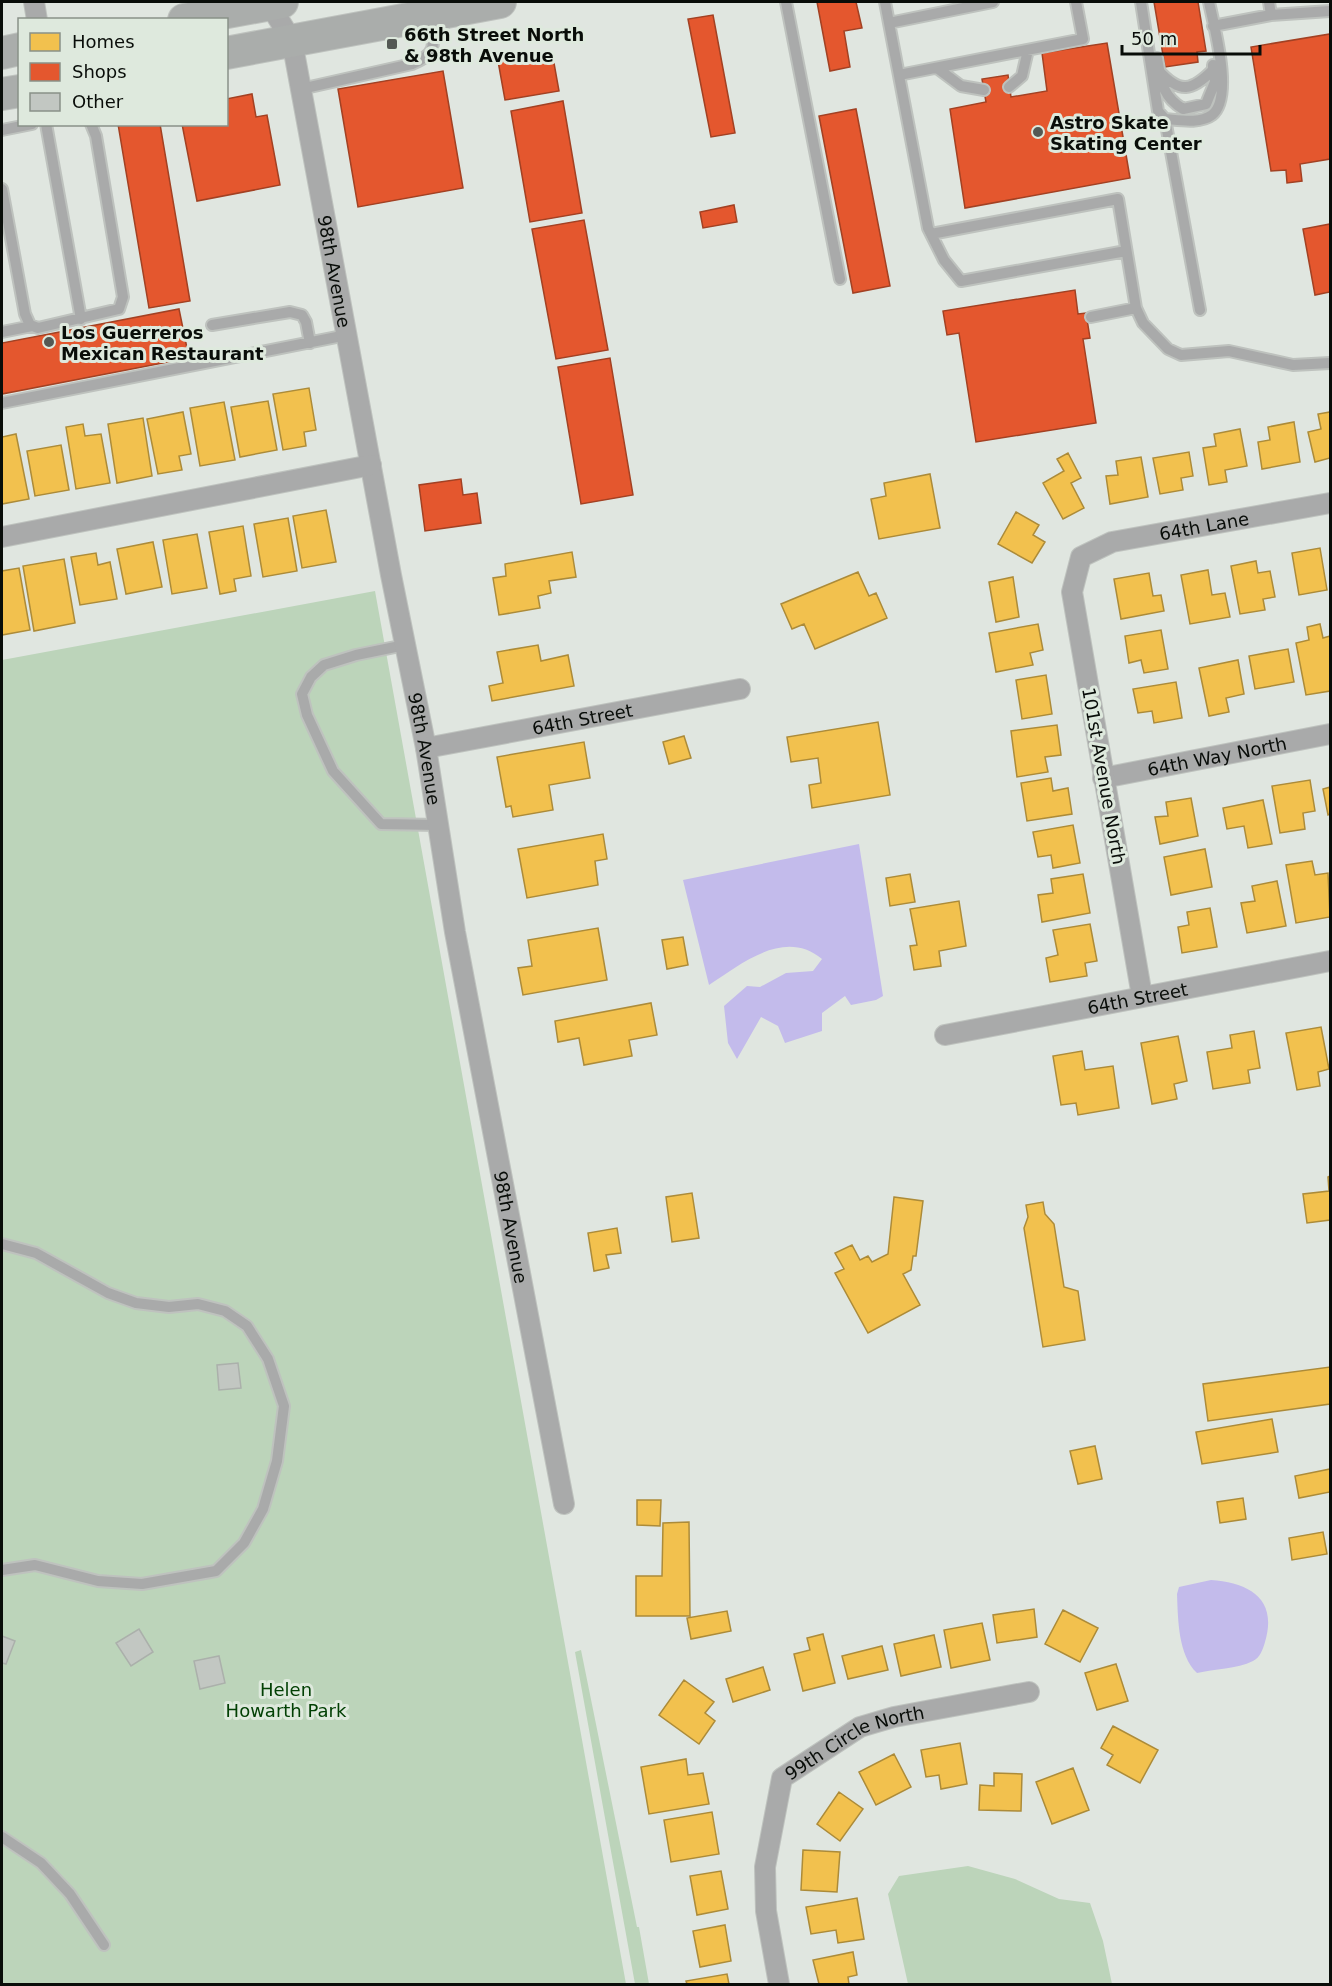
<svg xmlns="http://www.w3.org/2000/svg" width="1332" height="1986" viewBox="0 0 1332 1986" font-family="'DejaVu Sans',sans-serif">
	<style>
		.green { fill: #bcd4ba }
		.water { fill: #c3bbeb }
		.homes { fill: #f2c14e; stroke: #ac8b39; stroke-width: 1.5 }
		.shops { fill: #e4572e; stroke: #a24123; stroke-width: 1.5 }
		.building { fill: #c2c7c2; stroke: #abb0ab; stroke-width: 1.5 }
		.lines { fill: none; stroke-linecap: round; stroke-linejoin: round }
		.lane-casing { stroke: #bec2be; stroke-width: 14 }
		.street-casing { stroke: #bec2be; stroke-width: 22 }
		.primary-casing { stroke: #bec2be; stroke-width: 34 }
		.lane { stroke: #a9aaaa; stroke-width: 10 }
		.street { stroke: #a9aaaa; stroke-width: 20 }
		.primary { stroke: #aaadab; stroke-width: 32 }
		.poi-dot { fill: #545954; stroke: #dee9dd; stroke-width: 2 }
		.labels { text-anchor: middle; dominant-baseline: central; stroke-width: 6; stroke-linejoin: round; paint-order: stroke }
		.poi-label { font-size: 18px; font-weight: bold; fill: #090d09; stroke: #dee9dd; text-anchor: start }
		.street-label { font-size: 18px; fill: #090d09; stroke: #dee9dd }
		.park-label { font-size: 18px; fill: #024004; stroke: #dee9dd }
	</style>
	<rect width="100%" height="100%" fill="#e0e6e0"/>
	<path class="green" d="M375,591L626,1984H2V660Z
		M581,1650L637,1927H639L649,1984H635L575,1652Z
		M968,1866L1015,1879L1059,1899L1090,1903L1103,1941L1112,1984H908L888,1894L899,1876Z"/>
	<path class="water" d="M859,844L883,996L876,1000L851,1005L845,996L822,1013V1031L785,1043L778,1026L761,1017L737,1059L728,1043L724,1006L747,986L760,987L786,973L813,971L822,959C785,928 742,963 709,985L683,880Z
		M1211,1580C1249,1583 1278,1598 1265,1642C1263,1649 1260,1658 1253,1661C1237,1669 1214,1669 1197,1673C1178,1655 1178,1619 1177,1594L1179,1587Z"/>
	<path class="homes" d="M309,388L316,430L304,432L306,446L283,450L273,394Z
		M268,401L277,450L240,457L231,407Z
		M224,402L235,460L200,466L190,408Z
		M183,412L191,454L179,456L182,470L158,474L147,419Z
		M1330,412V458L1315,462L1308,432L1321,429L1318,414Z
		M143,418L152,476L117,483L108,424Z
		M1294,422L1300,462L1262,469L1258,442L1270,440L1268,427Z
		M83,424L85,436L101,434L110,483L76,489L66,427Z
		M1240,429L1247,466L1225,470L1227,482L1209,485L1203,448L1216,446L1214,434Z
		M16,434L29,499L2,504V437Z
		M61,445L69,490L35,496L27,451Z
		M1189,452L1193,476L1181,478L1183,490L1160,494L1153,458Z
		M1068,453L1081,478L1071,483L1084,508L1063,519L1043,483L1064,471L1057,459Z
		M1141,457L1148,497L1110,504L1106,476L1118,475L1116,461Z
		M930,474L940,528L879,539L871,499L886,496L884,483Z
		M326,510L336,562L302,568L293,516Z
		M1016,512L1039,525L1033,535L1045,542L1032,563L998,544Z
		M288,518L297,571L263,577L254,524Z
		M243,526L251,576L234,579L236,591L220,594L209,532Z
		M197,534L207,588L172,594L163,540Z
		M153,542L162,587L126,594L117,549Z
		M1320,548L1327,590L1299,595L1292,553Z
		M572,552L576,577L549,581L551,593L538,596L540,608L499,615L493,578L506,576L505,564Z
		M96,553L98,565L110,562L117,599L80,605L71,557Z
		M64,559L75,623L34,631L23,566Z
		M1256,561L1258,573L1270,571L1275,597L1263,599L1265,610L1240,614L1231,566Z
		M19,568L30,630L2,635V571Z
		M1208,570L1212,595L1225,593L1230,617L1190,624L1181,575Z
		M858,572L869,596L876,593L887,618L815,649L804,624L792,629L781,604Z
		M1149,573L1153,596L1161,595L1164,611L1121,619L1114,579Z
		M1013,577L1019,617L996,622L989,582Z
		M1038,624L1043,650L1030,653L1033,665L996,672L989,633Z
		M1320,624L1323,638L1330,636V691L1306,695L1296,643L1309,640L1307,627Z
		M1161,630L1168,669L1144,673L1141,660L1129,663L1125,636Z
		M538,645L541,661L568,655L574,686L492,701L489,686L503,683L497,652Z
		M1288,649L1294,682L1255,689L1249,656Z
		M1238,660L1244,694L1226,698L1229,712L1209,716L1199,668Z
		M1046,675L1052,714L1022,719L1016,680Z
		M1176,682L1182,718L1154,723L1152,711L1138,713L1133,689Z
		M878,722L890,795L812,808L809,785L821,783L818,758L791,762L787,737Z
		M1057,725L1061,755L1045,757L1048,772L1017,777L1011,731Z
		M684,736L691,758L669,764L663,742Z
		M584,742L590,778L549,785L553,810L513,817L511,806L506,807L497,757Z
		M1051,778L1053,791L1068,788L1072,814L1027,821L1021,783Z
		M1310,780L1315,811L1303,813L1305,829L1280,833L1272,786Z
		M1330,787V814L1328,815L1323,789Z
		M1191,798L1198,836L1160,844L1155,817L1168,816L1166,802Z
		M1263,800L1272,844L1248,848L1244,826L1227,829L1223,808Z
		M1073,825L1080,863L1053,868L1051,855L1038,857L1033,832Z
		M603,834L607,859L595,861L598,885L527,898L518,849Z
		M1205,849L1212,887L1171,895L1164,857Z
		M1312,861L1315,875L1328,873L1330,917L1296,923L1286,865Z
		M910,874L915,902L890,906L886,878Z
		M1083,874L1090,913L1042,922L1038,895L1053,893L1051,879Z
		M1277,881L1286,926L1247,933L1241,903L1255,901L1252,886Z
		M959,901L966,946L939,951L941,966L914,970L910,946L917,945L910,909Z
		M1210,908L1217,947L1182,953L1178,927L1189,925L1187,912Z
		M1090,924L1097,961L1085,963L1087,976L1050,982L1046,958L1058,955L1053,930Z
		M598,928L607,980L523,995L518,968L532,966L528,940Z
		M683,937L688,965L667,969L662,940Z
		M651,1003L657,1035L629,1040L632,1056L584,1065L579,1038L558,1042L555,1021Z
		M1321,1027L1329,1069L1318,1072L1320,1086L1297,1090L1286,1033Z
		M1254,1031L1260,1068L1248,1070L1250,1083L1213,1089L1207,1052L1232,1048L1230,1035Z
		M1178,1036L1187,1081L1174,1084L1177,1099L1152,1104L1141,1043Z
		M1082,1051L1085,1070L1113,1066L1119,1108L1078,1115L1076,1103L1061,1105L1053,1056Z
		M1330,1176V1220L1307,1223L1303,1194L1329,1191L1328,1177Z
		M692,1193L699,1238L672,1242L666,1197Z
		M894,1197L923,1201L916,1256H913L911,1270L903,1274L920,1305L868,1333L835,1273L844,1269L835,1253L852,1245L860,1260L868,1256L872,1262L888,1254Z
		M1043,1202L1045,1214L1054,1224L1064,1287L1078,1291L1085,1340L1043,1347L1024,1228L1028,1217L1026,1205Z
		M617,1228L621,1253L606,1255L609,1268L594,1271L588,1233Z
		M1330,1367V1404L1208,1421L1203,1384Z
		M1272,1419L1278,1452L1202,1464L1196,1432Z
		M1095,1446L1102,1479L1078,1484L1070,1451Z
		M1330,1469V1492L1299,1498L1295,1476Z
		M1243,1498L1246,1519L1220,1523L1217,1502Z
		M637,1500H661L660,1526L637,1525Z
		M689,1522L690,1616H636V1576H662L663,1523Z
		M1323,1532L1327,1554L1292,1560L1289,1538Z
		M1034,1609L1037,1637L997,1643L993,1615Z
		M1063,1610L1098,1628L1080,1662L1045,1644Z
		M727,1611L731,1631L691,1639L687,1618Z
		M982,1623L990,1660L951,1668L944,1630Z
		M823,1634L835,1683L803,1691L794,1654L810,1650L807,1638Z
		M934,1635L941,1667L901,1676L894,1644Z
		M882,1646L888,1670L848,1679L842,1656Z
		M1116,1664L1128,1701L1097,1710L1085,1673Z
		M763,1667L770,1690L733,1702L726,1679Z
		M684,1680L714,1702L705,1713L715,1721L699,1744L659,1715Z
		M1113,1726L1158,1750L1140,1783L1107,1765L1113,1755L1101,1748Z
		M960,1743L967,1784L941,1789L939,1775L926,1777L921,1750Z
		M894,1754L911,1787L876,1805L859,1772Z
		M686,1759L688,1775L703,1773L709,1804L649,1814L641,1767Z
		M1073,1768L1089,1810L1052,1824L1036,1782Z
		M994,1773L1022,1774L1021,1811L979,1810L980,1785L994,1786Z
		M839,1792L863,1809L840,1841L817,1824Z
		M712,1812L719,1854L671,1862L664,1820Z
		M803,1850L840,1852L837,1892L801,1890Z
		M721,1871L728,1909L697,1915L690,1876Z
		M857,1898L864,1939L838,1943L836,1930L811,1934L806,1907Z
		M725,1925L731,1961L700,1967L693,1931Z
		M853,1952L857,1975L848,1977L849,1984H819L813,1960Z
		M727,1974L729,1984H687L686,1981Z"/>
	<path class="shops" d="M817,2H856L862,28L844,31L850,67L830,71Z
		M1154,2H1198L1206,51L1197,52L1198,62L1165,67Z
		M713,15L735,133L711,137L688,19Z
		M1330,34V159L1300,164L1302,181L1287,183L1286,170L1271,171L1251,47Z
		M1107,43L1130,178L965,208L950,109L986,102L982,79L1008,75L1011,97L1047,91L1042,53Z
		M552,52L559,91L505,100L498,61Z
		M443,71L463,188L358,207L338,89Z
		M252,94L256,117L267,115L280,185L197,201L182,124H226V99Z
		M563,101L582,213L530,222L511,111Z
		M856,109L890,286L853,293L819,116Z
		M118,124H160L190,301L149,308Z
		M734,205L737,222L703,228L700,212Z
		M584,220L608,350L556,359L532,229Z
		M1330,224V292L1315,295L1303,229Z
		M1075,290L1078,314L1086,313L1090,338L1083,339L1096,423L976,442L959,333L947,335L943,311Z
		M179,309L189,358L2,394V343Z
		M610,358L633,495L581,504L558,367Z
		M461,479L463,495L477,493L481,523L425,531L419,485Z"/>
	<path class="building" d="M238,1363L241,1388L219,1390L217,1365Z
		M139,1629L153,1652L131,1666L116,1643Z
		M2,1636L15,1641L6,1664L2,1663Z
		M219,1656L225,1683L200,1689L194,1661Z"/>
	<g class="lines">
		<defs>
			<path id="lane" d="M786,2L840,279
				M885,2L928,228L944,260L961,281L1126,251
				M1141,2L1158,111L1165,119C1179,120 1200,124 1212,115C1234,98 1214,26 1209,2
				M1269,2L1271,15
				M889,23L993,2
				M1213,26L1271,15L1330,11
				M1157,58C1161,81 1162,96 1183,109L1206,104L1215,82L1214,68
				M937,68L961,86L984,90
				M1159,71C1180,94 1192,91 1213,70V65
				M899,75L1083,39L1076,2
				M1009,87L1022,76L1028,50
				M301,89L412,64C439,53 434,44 429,19
				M1165,119L1200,310
				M46,124L81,319
				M2,130L32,124
				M2,189L25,314L30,325L38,328L119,309L123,297L96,136L91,124
				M931,234L1118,199L1136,308L1143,323L1168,349L1181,355L1229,351L1293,365L1330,363
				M1091,317L1136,308
				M212,325L290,312L302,315L306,322L310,343
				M2,332L32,326
				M2,403L347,335
				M405,645L356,655L324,665L311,677L302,694L307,715L333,771L381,824L438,825
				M2,1244L36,1253L108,1293L136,1303L169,1307L198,1304L225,1311L247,1326L268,1359L284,1406L277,1461L263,1509L244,1543L216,1571L142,1584L98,1581L35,1565L2,1570
				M2,1837L41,1863L70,1894L104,1945"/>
			<g id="street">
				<path d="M34,2L37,20"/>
				<path id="s1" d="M268,2L292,41L391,575L426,748L455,932L564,1504"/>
				<path d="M2,537L371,465"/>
				<path id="s2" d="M426,748L740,689"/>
				<path id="s3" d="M1103,778L1330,734"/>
				<path id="s4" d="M1142,996L1072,592L1081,557L1112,542L1330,503"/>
				<path id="s5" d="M945,1035L1330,961"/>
				<path id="s6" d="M779,1984L766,1911L765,1867L782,1778L860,1727L894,1717L1029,1692"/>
			</g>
			<path id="primary" d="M184,20L282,2
				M2,53L20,49
				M226,53L500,2
				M2,94L20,91"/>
		</defs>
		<use href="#lane" class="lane-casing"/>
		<use href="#street" class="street-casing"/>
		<use href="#primary" class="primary-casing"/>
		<use href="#lane" class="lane"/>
		<use href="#street" class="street"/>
		<use href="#primary" class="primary"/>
	</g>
	<g class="poi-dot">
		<rect x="386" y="38" width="12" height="12" rx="3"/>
		<circle cx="1038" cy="132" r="6"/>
		<circle cx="49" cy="342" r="6"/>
	</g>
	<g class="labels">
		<g class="poi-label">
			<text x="404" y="34">66th Street North<tspan x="404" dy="21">&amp; 98th Avenue</tspan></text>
			<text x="1050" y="122">Astro Skate<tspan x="1050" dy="21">Skating Center</tspan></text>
			<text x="61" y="332">Los Guerreros<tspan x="61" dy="21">Mexican Restaurant</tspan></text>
		</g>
		<g class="street-label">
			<text stroke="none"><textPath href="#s1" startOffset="280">98th Avenue</textPath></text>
			<text stroke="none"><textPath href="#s4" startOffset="574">64th Lane</textPath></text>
			<text stroke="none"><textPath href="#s2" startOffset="159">64th Street</textPath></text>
			<text stroke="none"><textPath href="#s1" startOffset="766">98th Avenue</textPath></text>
			<text stroke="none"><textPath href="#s3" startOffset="116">64th Way North</textPath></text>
			<text transform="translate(1104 776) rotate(80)">101st Avenue North</text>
			<text stroke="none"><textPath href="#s5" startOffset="196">64th Street</textPath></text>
			<text stroke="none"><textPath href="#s1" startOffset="1252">98th Avenue</textPath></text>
			<text stroke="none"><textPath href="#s6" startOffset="291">99th Circle North</textPath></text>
		</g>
		<g class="park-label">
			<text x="286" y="1689">Helen<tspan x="286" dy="21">Howarth Park</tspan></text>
		</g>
	</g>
	<rect width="1332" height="1986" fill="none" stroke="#090d09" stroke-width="6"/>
	<rect x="18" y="18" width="210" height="108" fill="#dee9dd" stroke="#899188" stroke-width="1.5"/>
	<rect x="30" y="33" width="30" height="18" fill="#f2c14e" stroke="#899188" stroke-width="1.5"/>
	<text x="72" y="48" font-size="18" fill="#090d09">Homes</text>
	<rect x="30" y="63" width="30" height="18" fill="#e4572e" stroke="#899188" stroke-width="1.5"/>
	<text x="72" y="78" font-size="18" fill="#090d09">Shops</text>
	<rect x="30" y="93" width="30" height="18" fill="#c2c7c2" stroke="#899188" stroke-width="1.5"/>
	<text x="72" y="108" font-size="18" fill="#090d09">Other</text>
	<path d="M1122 45v9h138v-9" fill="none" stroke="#090d09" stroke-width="3"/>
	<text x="1131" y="45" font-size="18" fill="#090d09" stroke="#dee9dd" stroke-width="4.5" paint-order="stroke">50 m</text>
</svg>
